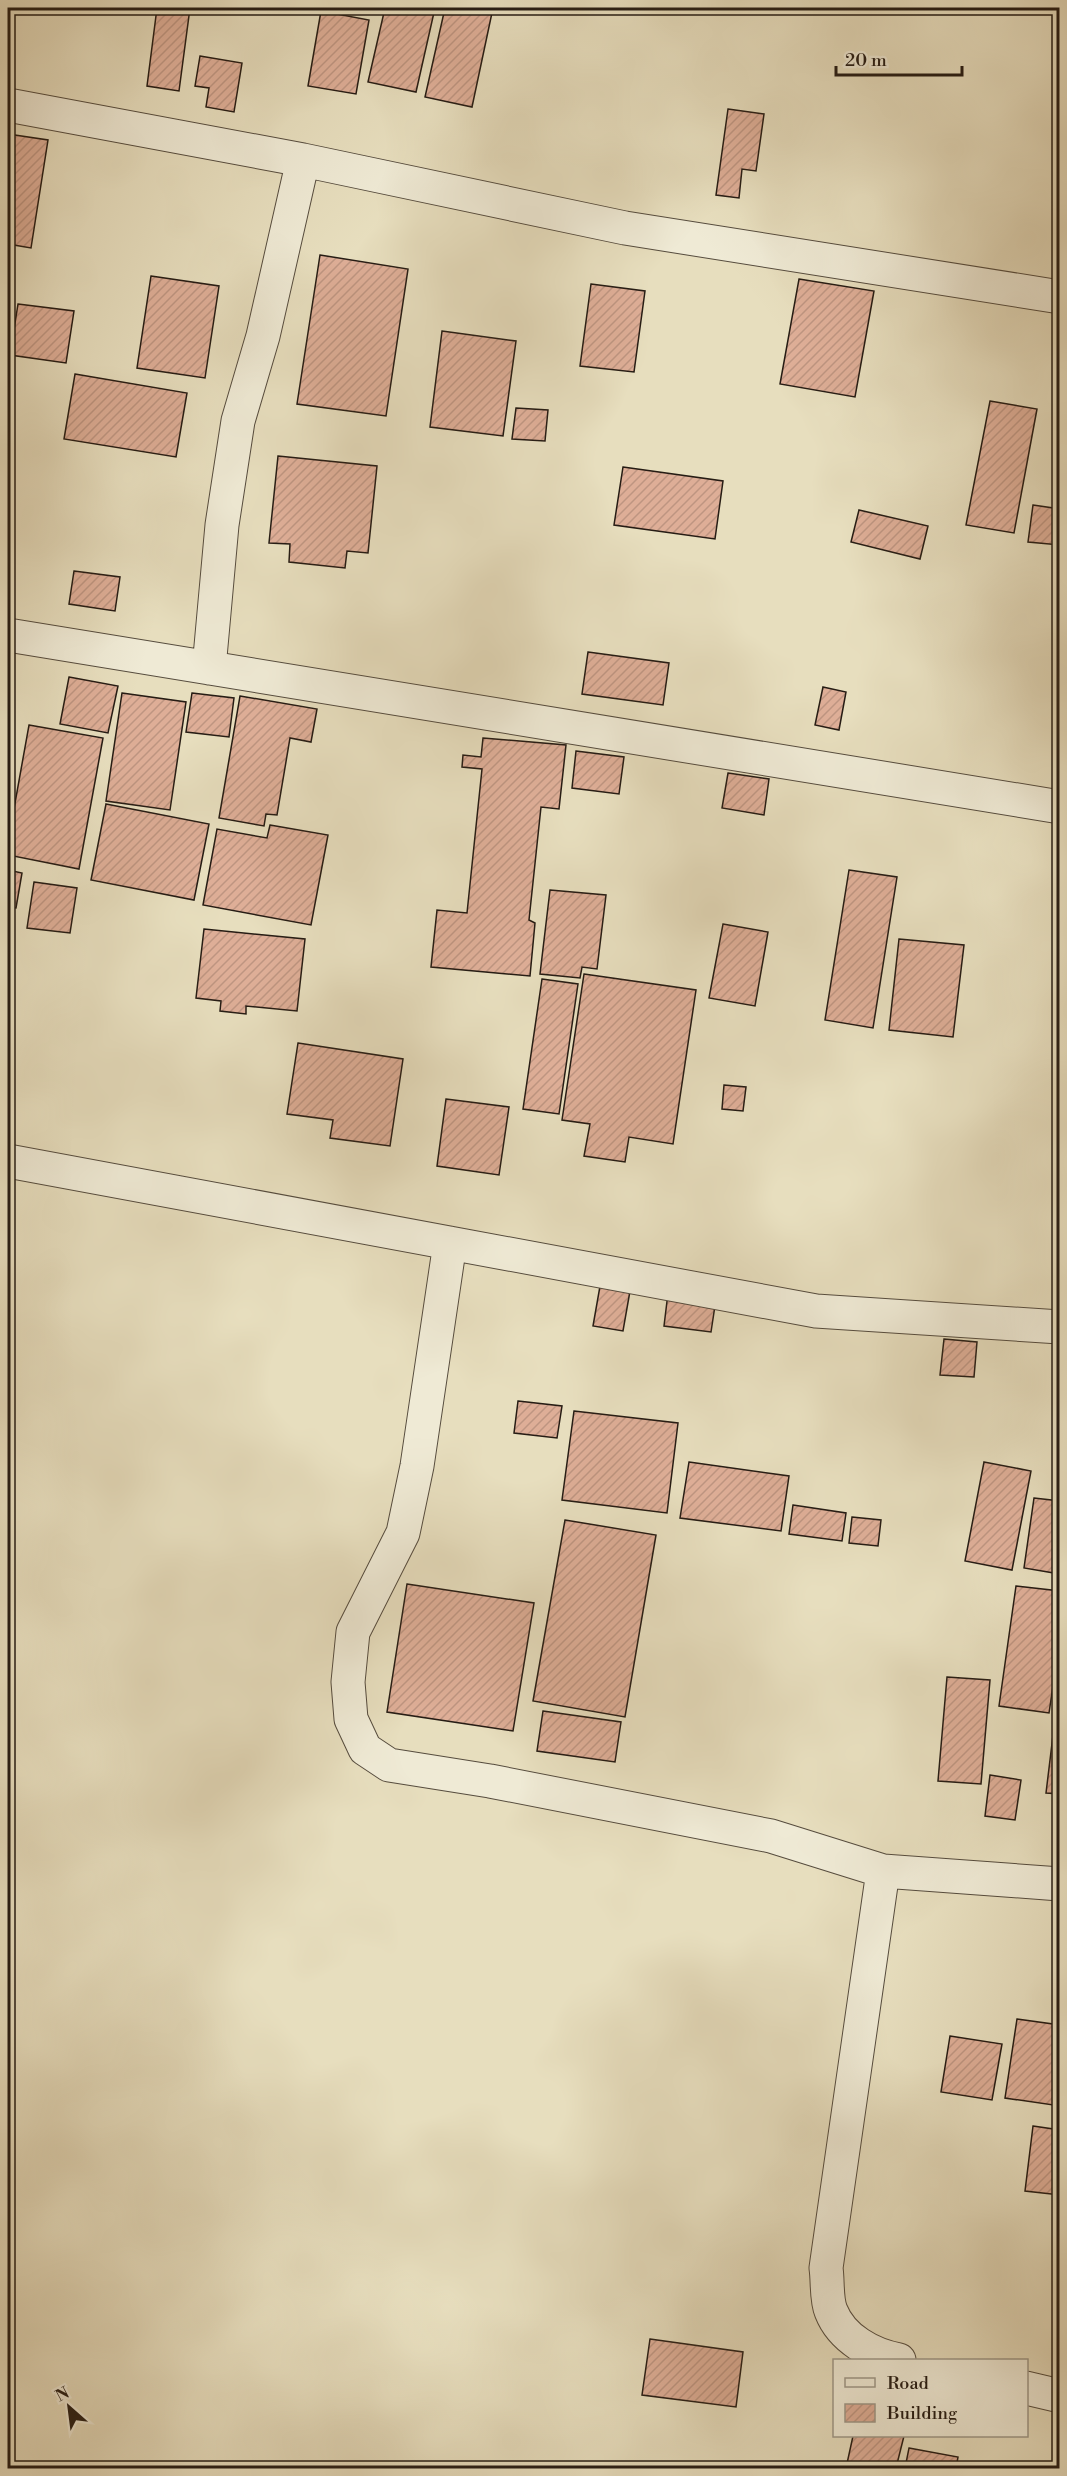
<svg xmlns="http://www.w3.org/2000/svg" width="1067" height="2476" viewBox="0 0 1067 2476" font-family="'Libre Bodoni',serif">
	<style>
		.building { fill: url(#building-hatch); stroke: #261c14; stroke-width: 1.5 }
		.lines { fill: none; stroke-linecap: round; stroke-linejoin: round }
		.minor-casing { stroke: #564c3e; stroke-width: 35 }
		.minor { stroke: #efead5; stroke-width: 33 }
	</style>
	<defs>
		<pattern id="building-hatch" width="6" height="6" patternUnits="userSpaceOnUse" patternTransform="scale(1.5)"><rect width="6" height="6" fill="#deae97"/><path d="M-1 1l2-2M0 6l6-6M5 7l2-2" fill="none" stroke="#be9581"/></pattern>
	</defs>
	<rect width="100%" height="100%" fill="#e7debe"/>
	<filter id="stains"><feTurbulence type="fractalNoise" baseFrequency=".00333" numOctaves="4"/><feColorMatrix values="0 0 0 0 .2 0 0 0 0 .09 0 0 0 0 .02 0 0 0 .5 -.17"/></filter>
	<radialGradient id="worn" r=".72"><stop offset=".6" stop-color="#630" stop-opacity="0"/><stop offset="1" stop-color="#630" stop-opacity=".3"/></radialGradient>
	<path class="building" d="M157,8H190L179,91L147,86Z
		M385,8H435L416,92L368,82Z
		M445,8H493L472,107L425,97Z
		M537,8H572L571,14Z
		M1012,8H1060V13Z
		M321,11L369,20L356,94L308,86Z
		M200,56L242,63L234,112L206,107L209,88L195,86Z
		M728,109L764,114L756,171L742,169L739,198L716,195Z
		M8,134L48,140L31,248L8,244Z
		M320,255L408,269L386,416L297,404Z
		M151,276L219,286L205,378L137,368Z
		M799,279L874,291L855,397L780,384Z
		M591,284L645,291L634,372L580,366Z
		M18,304L74,311L66,363L10,355Z
		M442,331L516,341L503,436L430,427Z
		M75,374L187,393L176,457L64,439Z
		M990,401L1037,409L1014,533L966,525Z
		M516,408L548,410L545,441L512,439Z
		M278,456L377,466L368,553L347,551L345,568L289,562L290,544L269,543Z
		M623,467L723,481L715,539L614,525Z
		M1033,505L1060,509V545L1028,542Z
		M859,510L928,526L920,559L851,542Z
		M74,571L120,577L115,611L69,604Z
		M588,652L669,663L663,705L582,694Z
		M69,677L118,686L108,733L60,724Z
		M823,687L846,692L839,730L815,725Z
		M122,693L186,702L170,810L106,801Z
		M192,693L234,698L229,737L186,732Z
		M240,696L317,709L311,742L290,738L277,815L266,814L264,826L219,818Z
		M29,725L103,738L79,869L8,855V842Z
		M483,738L566,745L559,809L541,807L529,920L535,923L530,976L431,967L437,910L467,913L482,769L462,767L463,755L481,757Z
		M576,751L624,757L619,794L572,788Z
		M728,773L769,779L764,815L722,808Z
		M106,804L209,824L194,900L91,880Z
		M270,825L328,835L311,925L203,905L217,829L267,838Z
		M8,870L22,873L16,908L8,907Z
		M849,870L897,877L873,1028L825,1020Z
		M34,882L77,888L70,933L27,928Z
		M550,890L606,895L597,969L582,967L580,978L540,974Z
		M723,924L768,932L755,1006L709,998Z
		M204,929L305,939L297,1011L246,1006V1014L220,1011L221,1001L196,998Z
		M899,939L964,945L953,1037L889,1030Z
		M584,974L696,990L673,1144L629,1137L625,1162L584,1156L590,1124L562,1120Z
		M542,979L578,984L559,1114L523,1109Z
		M298,1043L403,1059L390,1146L330,1138L333,1120L287,1114Z
		M724,1085L746,1087L743,1111L722,1109Z
		M446,1099L509,1107L499,1175L437,1166Z
		M600,1286L630,1291L623,1331L593,1326Z
		M668,1293L716,1299L711,1332L664,1326Z
		M944,1339L977,1342L974,1377L940,1375Z
		M518,1401L562,1406L557,1438L514,1433Z
		M574,1411L678,1423L667,1513L562,1500Z
		M689,1462L789,1476L781,1531L680,1518Z
		M984,1462L1031,1471L1012,1570L965,1561Z
		M1034,1498L1060,1501V1574L1024,1568Z
		M793,1505L846,1513L842,1541L789,1534Z
		M852,1517L881,1520L878,1546L849,1543Z
		M565,1520L656,1535L625,1717L533,1701Z
		M407,1584L534,1603L513,1731L387,1712Z
		M1016,1586L1060,1591V1639L1049,1713L999,1706Z
		M947,1677L990,1680L981,1784L938,1781Z
		M1058,1694H1060V1794L1046,1793Z
		M543,1711L621,1722L615,1762L537,1751Z
		M990,1775L1021,1780L1015,1820L985,1816Z
		M1017,2019L1060,2025V2106L1005,2098Z
		M950,2036L1002,2044L992,2100L941,2092Z
		M1033,2126L1060,2130V2195L1025,2191Z
		M650,2339L743,2352L736,2407L642,2395Z
		M853,2436H904L896,2468H846Z
		M909,2448L958,2457L956,2468H905Z"/>
	<g class="lines">
		<defs>
			<path id="minor" d="M8,105L303,160L625,228L1060,297
				M8,635L1060,807
				M209,668L222,525L238,421L263,336L303,160
				M8,1161L816,1311L1060,1327
				M450,1243L417,1466L403,1533L353,1632L348,1682L351,1719L365,1749L389,1765L490,1781L771,1836L883,1871L1060,1884
				M883,1871L826,2268C828,2281 826,2299 831,2311C842,2339 872,2355 899,2360
				M1026,2388L1060,2396"/>
		</defs>
		<use href="#minor" class="minor-casing"/>
		<use href="#minor" class="minor"/>
	</g>
	<rect width="1067" height="2476" fill="none" stroke="#e7debe" stroke-width="30"/>
	<rect x="9" y="9" width="1049" height="2458" fill="none" stroke="#261c14" stroke-width="3"/>
	<rect x="15" y="15" width="1037" height="2446" fill="none" stroke="#261c14" stroke-width="1.5"/>
	<rect x="833" y="2359" width="195" height="78" fill="#efead5" stroke="#9f9888" stroke-width="1.5"/>
	<rect x="845" y="2378" width="30" height="9" fill="#efead5" stroke="#9f9888" stroke-width="1.5"/>
	<text x="887" y="2389" font-size="18" fill="#261c14">Road</text>
	<rect x="845" y="2404" width="30" height="18" fill="url(#building-hatch)" stroke="#9f9888" stroke-width="1.5"/>
	<text x="887" y="2419" font-size="18" fill="#261c14">Building</text>
	<g transform="translate(69 2407) rotate(332)" stroke="#efead5" stroke-width="4.5" paint-order="stroke">
	<path d="M0-4.5L10 22L0 15L-10 22Z" fill="#261c14"/>
	<text y="-9" font-size="16" font-weight="bold" text-anchor="middle" fill="#261c14">N</text>
	</g>
	<path d="M836 66v9h126v-9" fill="none" stroke="#261c14" stroke-width="3"/>
	<text x="845" y="66" font-size="18" fill="#261c14" stroke="#efead5" stroke-width="4.5" paint-order="stroke">20 m</text>
	<rect width="100%" height="100%" filter="url(#stains)"/>
	<rect width="100%" height="100%" fill="url(#worn)"/>
</svg>
